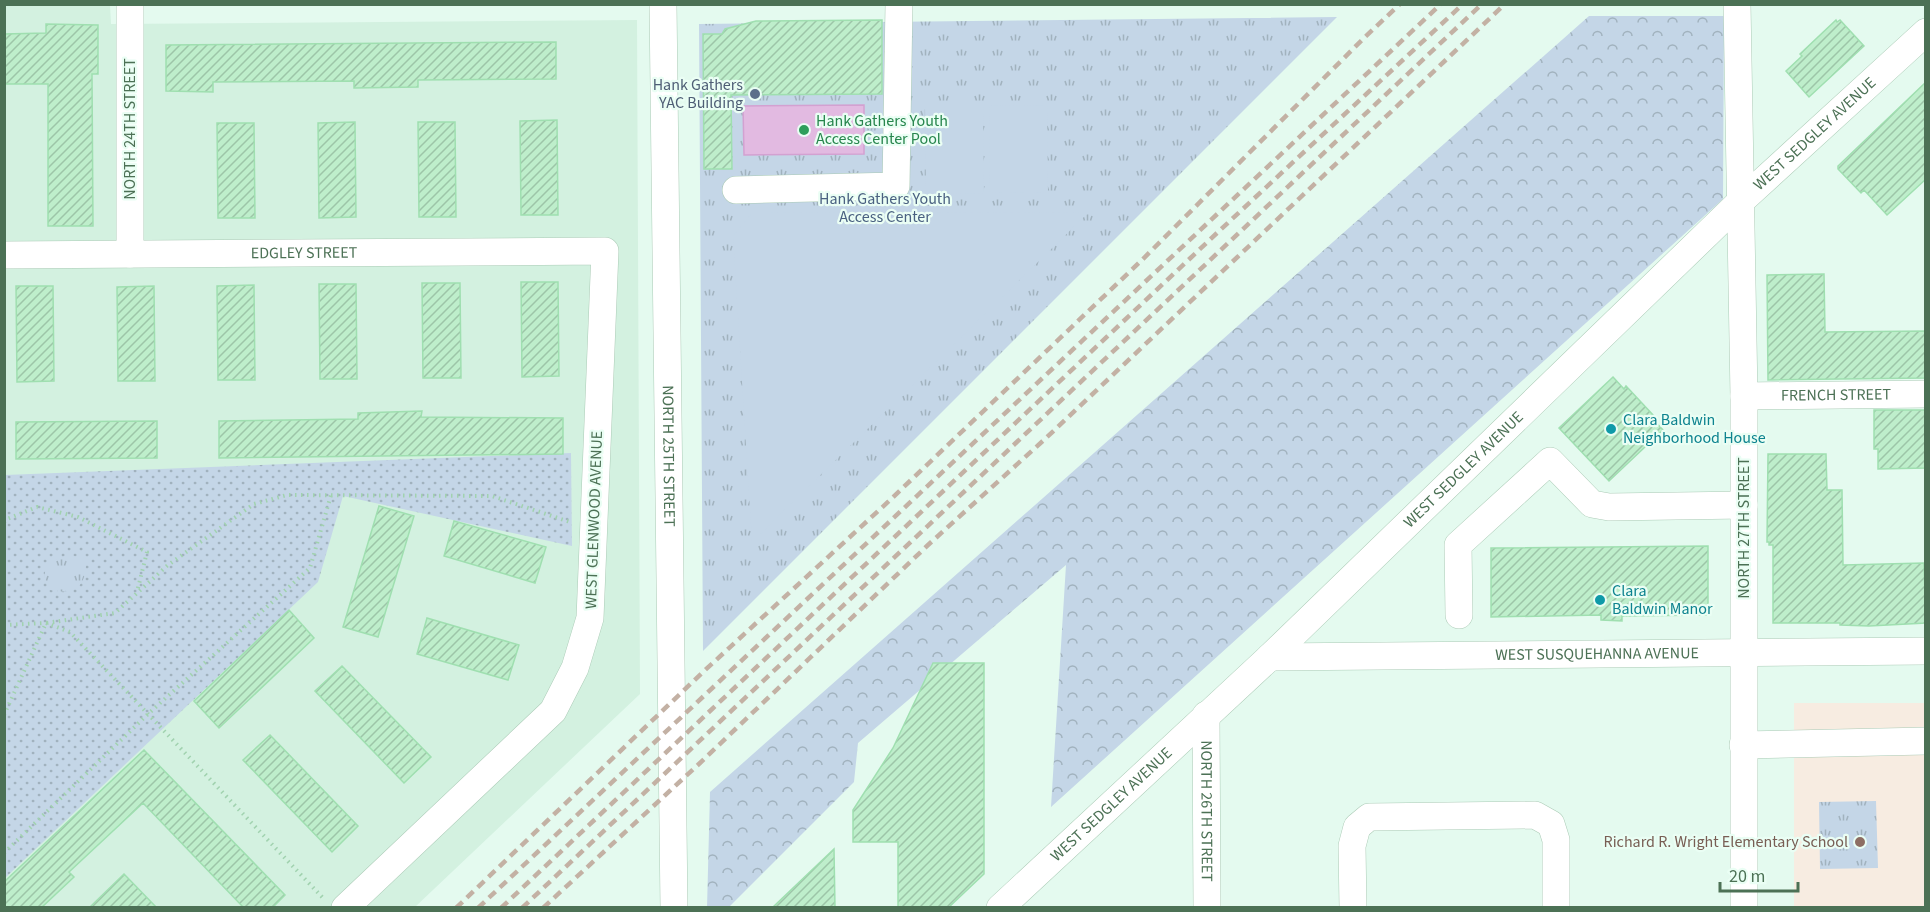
<svg xmlns="http://www.w3.org/2000/svg" width="1930" height="912" viewBox="0 0 1930 912" font-family="'Source Sans 3',sans-serif">
	<style>
		.residential { fill: #d3f1e0 }
		.education { fill: #f7ece1 }
		.grass { fill: url(#grass-dots) }
		.forest { fill: url(#forest-crowns) }
		.park { fill: url(#park-tufts) }
		.pitch { fill: #c4d6e7 }
		.water { fill: #e2bae1; stroke: #d3a1d1; stroke-width: 1.5 }
		.building { fill: url(#building-hatch); stroke: #9fdfb0; stroke-width: 1.5 }
		.lines { fill: none; stroke-linecap: round; stroke-linejoin: round }
		.minor-casing { stroke: #abcbb6; stroke-width: 28 }
		.path { stroke: #a1d2af; stroke-width: 4; stroke-dasharray: 1.5 4.5; stroke-linecap: butt }
		.minor { stroke: #fff; stroke-width: 27 }
		.rail { stroke: #c3b1a4; stroke-width: 4.5; stroke-dasharray: 9 6; stroke-linecap: butt }
		.service-dot { fill: #5c6f8a; stroke: #eafef4; stroke-width: 2 }
		.leisure-dot { fill: #2e9e5b; stroke: #eafef4; stroke-width: 2 }
		.culture-dot { fill: #0f9aa8; stroke: #eafef4; stroke-width: 2 }
		.education-dot { fill: #8d6e63; stroke: #eafef4; stroke-width: 2 }
		.labels { text-anchor: middle; dominant-baseline: central; stroke-width: 4.5; stroke-linejoin: round; paint-order: stroke }
		.service-label { font-size: 16px; fill: #4e5e75; stroke: #eafef4; text-anchor: end }
		.leisure-label { font-size: 16px; fill: #27864d; stroke: #eafef4; text-anchor: start }
		.street-label { font-size: 16px; fill: #4c7155; stroke: #eafef4 }
		.park-label { font-size: 16px; fill: #4a6181; stroke: #eafef4 }
		.culture-label { font-size: 16px; fill: #0d838f; stroke: #eafef4; text-anchor: start }
		.education-label { font-size: 16px; fill: #785e54; stroke: #eafef4; text-anchor: end }
	</style>
	<defs>
		<pattern id="grass-dots" width="8" height="8" patternUnits="userSpaceOnUse" patternTransform="scale(1.5)"><rect width="8" height="8" fill="#c4d6e7"/><path d="M2 2h.1M6 6h.1" fill="none" stroke="#a1b2be" stroke-width="1.8" stroke-linecap="round"/></pattern>
		<pattern id="forest-crowns" width="20" height="18" patternUnits="userSpaceOnUse" patternTransform="scale(1.5)"><rect width="20" height="18" fill="#c4d6e7"/><path d="M2 6a3 3 0 1 1 6 0M12 15a3 3 0 1 1 6 0" fill="none" stroke="#a1b2be"/></pattern>
		<pattern id="park-tufts" width="24" height="20" patternUnits="userSpaceOnUse" patternTransform="scale(1.5)"><rect width="24" height="20" fill="#c4d6e7"/><path d="M3 7l-1-3M5 7V3M7 7l1-3M15 17l-1-3M17 17v-4M19 17l1-3" fill="none" stroke="#a1b2be"/></pattern>
		<pattern id="building-hatch" width="6" height="6" patternUnits="userSpaceOnUse" patternTransform="scale(1.5)"><rect width="6" height="6" fill="#beeecb"/><path d="M-1 1l2-2M0 6l6-6M5 7l2-2" fill="none" stroke="#9dc5a8"/></pattern>
	</defs>
	<rect width="100%" height="100%" fill="#e4faef"/>
	<path class="residential" d="M5,5H110L111,24L637,20L640,694L415,907L5,908Z"/>
	<path class="education" d="M1794,703H1925V907H1794Z"/>
	<path class="grass" d="M571,453L572,546L343,496L318,582L5,878V475Z"/>
	<path class="forest" d="M1589,16H1724L1723,199L1051,807L1066,565L858,743L854,782L729,907L707,908L710,792Z"/>
	<path class="park" d="M1337,17L703,651L699,24Z
		M69,556L80,557L86,562C86,587 75,595 50,590C37,572 50,557 69,556Z
		M1876,801L1878,868L1820,869L1819,802Z"/>
	<path class="pitch" d="M1047,105L1048,192L990,193L989,106Z
		M925,106H983L984,193L926,194Z
		M1089,212L752,542L733,236L752,213Z"/>
	<path class="water" d="M864,105V154L744,155L743,106Z"/>
	<path class="building" d="M882,20V94L731,95L732,169H704L703,34H722L725,29L756,21Z
		M1836,20L1837,22L1840,20L1864,46L1809,97L1786,71L1802,56L1800,54Z
		M46,24L98,25V74H92L93,226H48V84H4V34L46,33Z
		M556,42V79L418,80V87L354,88V81L213,82V92L166,91V45Z
		M1926,82V179L1887,215L1864,190L1861,193L1838,169V166Z
		M557,120L558,215H521L520,121Z
		M355,122L356,217L319,218L318,123Z
		M418,122H455L456,217H419Z
		M217,123H254L255,218H218Z
		M1824,274L1825,332L1926,331V378L1768,380L1767,275Z
		M521,282H558L559,376L522,377Z
		M422,283H460L461,378H423Z
		M319,284H356L357,379H320Z
		M254,285L255,380H218L217,286Z
		M16,286H53L54,381L17,382Z
		M154,286L155,381H118L117,287Z
		M1613,377L1624,389L1626,386L1654,416L1652,418L1663,430L1609,481L1559,428Z
		M1874,410H1926V468L1878,469V449H1874Z
		M422,411L421,417L563,418V454L219,458V421L358,419V413Z
		M157,421V458L16,459V422Z
		M1768,454H1826L1827,490H1842L1843,565L1924,563L1926,623L1869,626L1840,625V623H1773V545H1769V542H1767Z
		M379,506L414,516L378,637L343,627Z
		M454,521L546,547L535,583L444,556Z
		M1708,546V615L1622,616V621L1601,620V615L1491,617V548Z
		M289,610L314,638L219,728L194,701Z
		M427,618L519,645L508,680L417,654Z
		M933,663H984V874L948,908H898V842H853V810L893,748Z
		M342,666L431,757L404,783L315,691Z
		M270,735L358,826L332,852L243,760Z
		M144,750L285,895L272,908H244L143,803L69,872L74,877L41,908H4V882Z
		M834,849L835,908H772Z
		M124,874L157,908H89Z"/>
	<g class="lines">
		<defs>
			<g id="minor">
				<path d="M130,4V254"/>
				<path id="s1" d="M663,4L674,908"/>
				<path d="M1737,4L1744,396V908"/>
				<path d="M736,190L896,186L899,4"/>
				<path id="s2" d="M4,255L605,251L590,618L575,668L553,711L345,908"/>
				<path id="s3" d="M1744,396L1926,394"/>
				<path d="M1459,615L1458,545L1550,461L1592,504L1609,507L1744,505"/>
				<path id="s4" d="M1270,657L1926,651"/>
				<path id="s5" d="M1206,715L1207,908"/>
				<path d="M1743,745L1926,741"/>
				<path id="s6" d="M1000,908L1270,657L1740,202L1926,32"/>
				<path d="M1353,908L1352,846L1357,827L1369,817L1535,815L1551,824L1556,840V908"/>
			</g>
		</defs>
		<use href="#minor" class="minor-casing"/>
		<path class="path" d="M4,522L7,519L37,507L78,517L147,552L137,592
			M4,625L46,623L70,632L323,898
			M4,715L46,623L115,613L168,565L254,504L287,495L492,496L570,522
			M4,853L148,714L310,568L331,495"/>
		<use href="#minor" class="minor"/>
		<path class="rail" d="M456,908L703,672L889,501L1142,260L1365,37L1400,4
			M478,908L1441,4
			M501,908L1217,233L1463,4
			M522,908L1482,4
			M543,908L700,763L928,545L1045,439L1505,4"/>
	</g>
	<circle class="service-dot" cx="755" cy="94" r="6"/>
	<circle class="leisure-dot" cx="804" cy="130" r="6"/>
	<g class="culture-dot">
		<circle cx="1611" cy="429" r="6"/>
		<circle cx="1600" cy="600" r="6"/>
	</g>
	<circle class="education-dot" cx="1860" cy="842" r="6"/>
	<g class="labels">
		<g class="service-label">
			<text x="743" y="85">Hank Gathers<tspan x="743" dy="18">YAC Building</tspan></text>
		</g>
		<g class="leisure-label">
			<text x="816" y="121">Hank Gathers Youth<tspan x="816" dy="18">Access Center Pool</tspan></text>
		</g>
		<g class="street-label">
			<text transform="translate(130 129) rotate(-90)">NORTH 24TH STREET</text>
			<text stroke="none"><textPath href="#s6" startOffset="1124">WEST SEDGLEY AVENUE</textPath></text>
			<text stroke="none"><textPath href="#s2" startOffset="300">EDGLEY STREET</textPath></text>
			<text stroke="none"><textPath href="#s3" startOffset="92">FRENCH STREET</textPath></text>
			<text stroke="none"><textPath href="#s1" startOffset="452">NORTH 25TH STREET</textPath></text>
			<text stroke="none"><textPath href="#s6" startOffset="638">WEST SEDGLEY AVENUE</textPath></text>
			<text transform="translate(594 520) rotate(-88)">WEST GLENWOOD AVENUE</text>
			<text transform="translate(1744 528) rotate(-90)">NORTH 27TH STREET</text>
			<text stroke="none"><textPath href="#s4" startOffset="327">WEST SUSQUEHANNA AVENUE</textPath></text>
			<text stroke="none"><textPath href="#s6" startOffset="152">WEST SEDGLEY AVENUE</textPath></text>
			<text stroke="none"><textPath href="#s5" startOffset="96">NORTH 26TH STREET</textPath></text>
		</g>
		<g class="park-label">
			<text x="885" y="199">Hank Gathers Youth<tspan x="885" dy="18">Access Center</tspan></text>
		</g>
		<g class="culture-label">
			<text x="1623" y="420">Clara Baldwin<tspan x="1623" dy="18">Neighborhood House</tspan></text>
			<text x="1612" y="591">Clara<tspan x="1612" dy="18">Baldwin Manor</tspan></text>
		</g>
		<g class="education-label">
			<text x="1848" y="842">Richard R. Wright Elementary School</text>
		</g>
	</g>
	<rect width="1930" height="912" fill="none" stroke="#4c7155" stroke-width="12"/>
	<path d="M1720 882v9h78v-9" fill="none" stroke="#4c7155" stroke-width="3"/>
	<text x="1729" y="882" font-size="18" fill="#4c7155" stroke="#eafef4" stroke-width="4.5" paint-order="stroke">20 m</text>
</svg>
